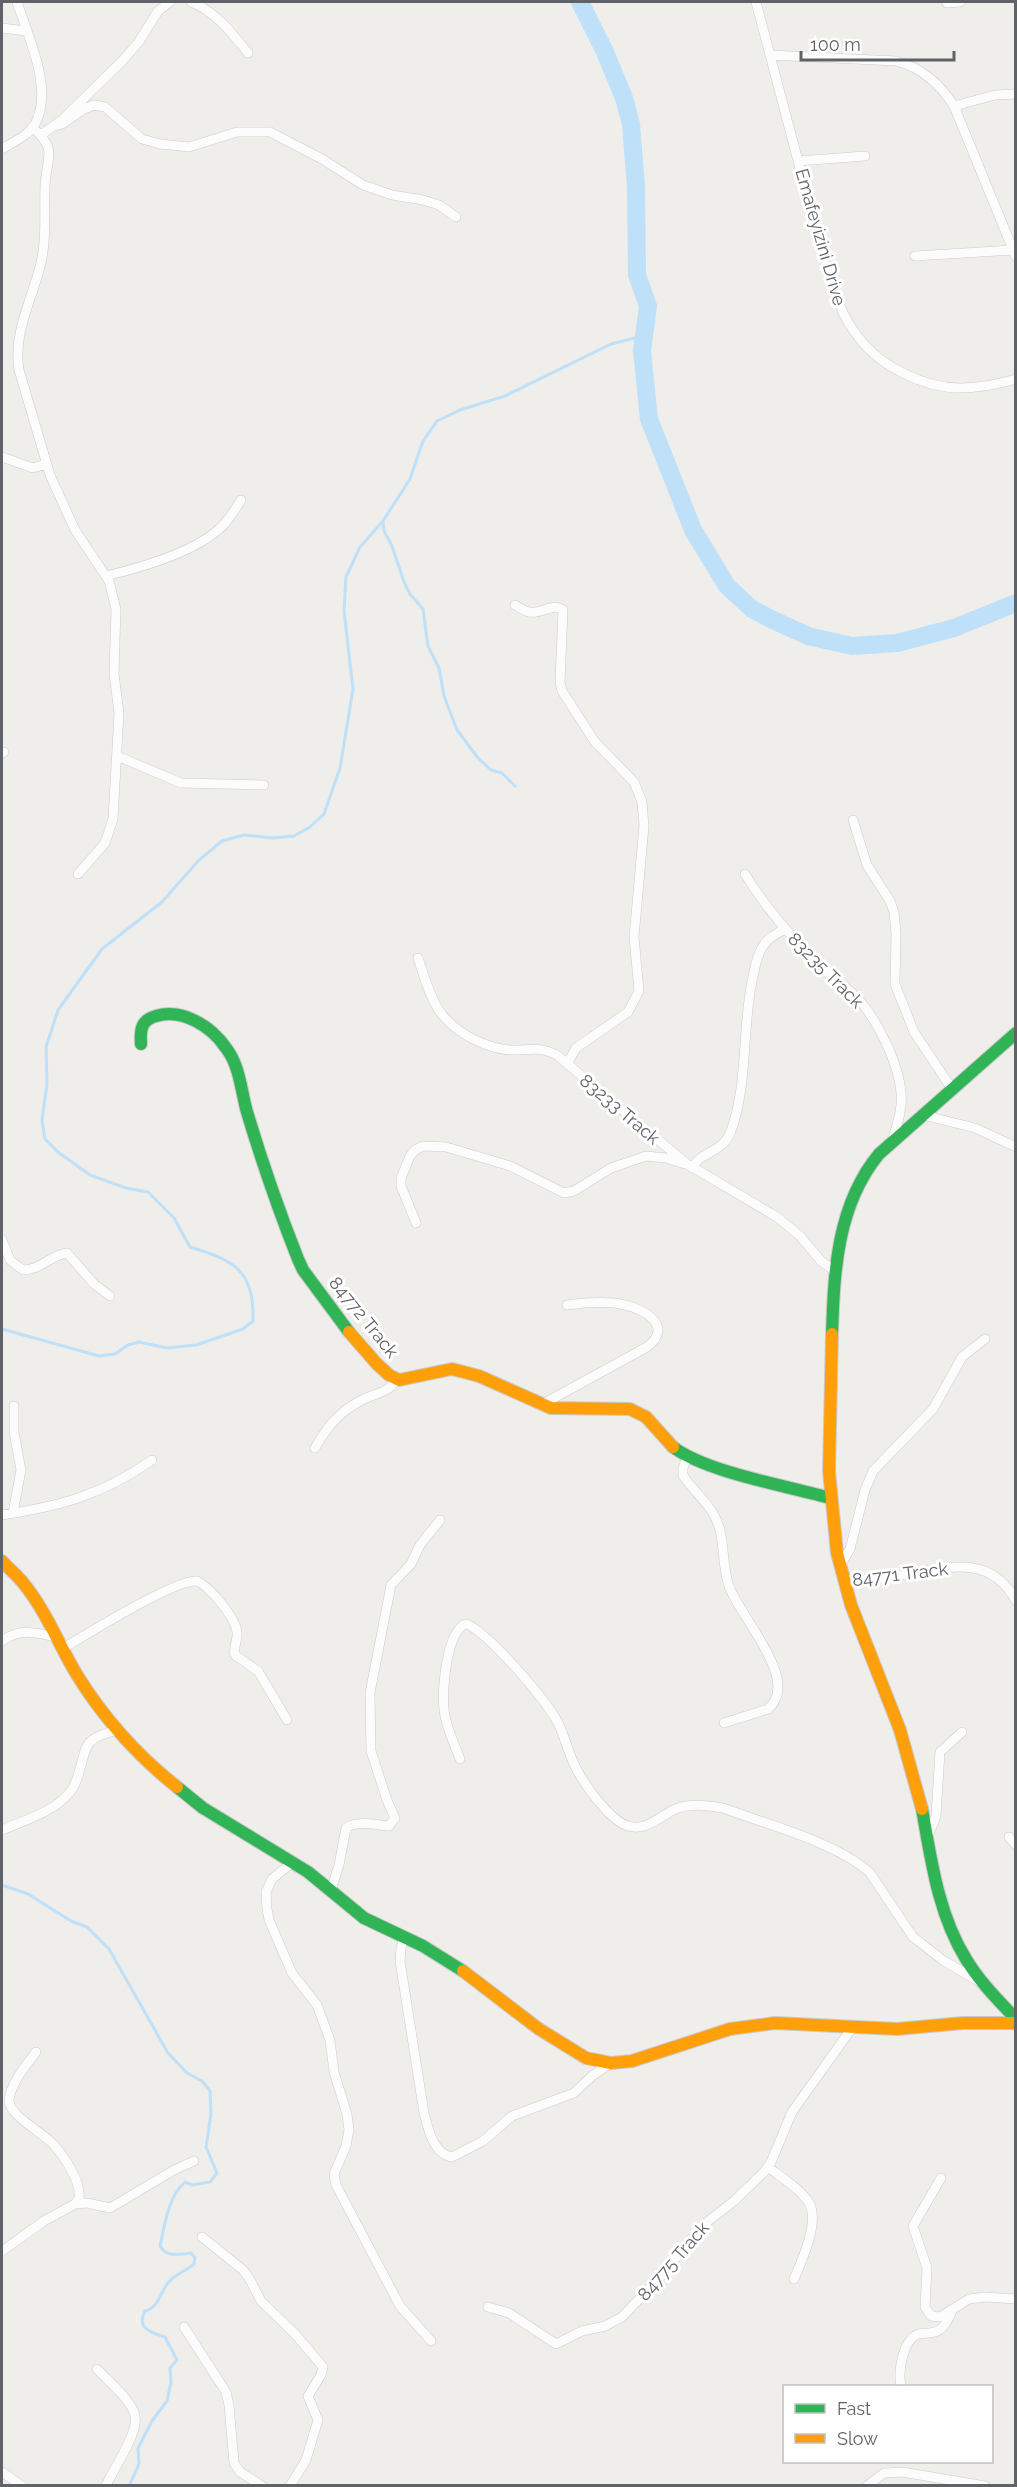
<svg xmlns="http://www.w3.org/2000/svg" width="1017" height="2487" viewBox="0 0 1017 2487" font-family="Raleway,sans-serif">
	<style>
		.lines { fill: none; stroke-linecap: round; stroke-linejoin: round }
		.stream { stroke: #bfe0f9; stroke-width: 3 }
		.river { stroke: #bfe0f9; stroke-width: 18 }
		.street-casing { stroke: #cbcccc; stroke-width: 10 }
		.fast-casing { stroke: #cacacb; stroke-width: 14 }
		.slow-casing { stroke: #cacacb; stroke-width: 14 }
		.street { stroke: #fdfcfc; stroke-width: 9 }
		.fast { stroke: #30b455; stroke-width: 12 }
		.slow { stroke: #ff9f0a; stroke-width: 12 }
		.labels { text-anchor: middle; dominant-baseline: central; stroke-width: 6; stroke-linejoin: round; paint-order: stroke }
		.street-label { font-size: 18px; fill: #5f6368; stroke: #fff }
	</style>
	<rect width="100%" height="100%" fill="#efeeea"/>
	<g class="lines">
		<path class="stream" d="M383,522L384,531L392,546L404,582L410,594L423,609L428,646L439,668L444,696L457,730L478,758L491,770L502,773L515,786
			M2,1329L99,1356L115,1354L128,1345L139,1342L167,1348L196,1345L243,1329L253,1321C255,1270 233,1260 190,1247L174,1218L148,1192L126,1188L90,1175L58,1152L45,1139L42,1120L47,1084L46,1047L58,1010L102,949L162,902L199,860L222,841L244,835L273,838L294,836L310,827L324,814L340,768L353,689L344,611L346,577L360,547L383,521L410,479L423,441L437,421L460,410L505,396L611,344L643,336
			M2,1885L28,1894L71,1921L87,1927L109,1949L168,2053L187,2073L202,2081L210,2091L211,2114L206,2147L217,2173L210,2182L192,2185L185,2182C168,2197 165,2224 160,2246C167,2258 179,2254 191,2253L195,2258L194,2264C187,2270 179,2273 173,2278C160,2287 162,2306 145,2311C136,2328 151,2333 165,2337L177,2360L170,2368L171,2382L167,2401L152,2421L138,2448L139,2464L129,2486"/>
		<path class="river" d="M580,2L605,52L624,98L631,124L636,187L637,275L648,306L642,351L649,419L693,530L727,586L752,609L773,620L808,636L852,646L897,643L954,628L1016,603"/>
		<defs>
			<path id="street" d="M191,2C215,11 233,34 248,53
				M756,2L826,267C834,292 842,317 859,338C881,367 925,388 960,388C979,388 998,384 1016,379
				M947,3L960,2
				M2,28L26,31
				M770,55L896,61C922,68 939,83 954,106L1016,257
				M954,106L995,95L1016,94
				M54,126L62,124L84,109L94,105L105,107L142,139L160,144L189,147L237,132H270L322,159L363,185L392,195L423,200L439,205L456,217
				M32,127C58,150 47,155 45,185C44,213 47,240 40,267C31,301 13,334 19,370L50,475L75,530L109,581L116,609L114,674L119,713L113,819L105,843L78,874
				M41,135L62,120L123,60L138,43L158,11L170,2
				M2,149C13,142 28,136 35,124C54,90 28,36 17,2
				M798,161L865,156
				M915,256L1013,250
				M2,457L33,468L46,464
				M106,576C139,568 192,553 218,530C228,522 234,511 241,500
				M515,605C519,607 524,611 529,612C542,615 551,602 563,610L560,682L562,691L595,742L634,782L642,802L644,826L634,937L639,991L628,1012L576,1048L567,1064
				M2,753L4,752
				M117,756L181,783L264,785
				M853,820L867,865L890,901L894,912L896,934L895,984L914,1032L952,1089
				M745,874C766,909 792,937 820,966C831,977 844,985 855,996C876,1016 899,1064 901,1093C903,1110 896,1127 892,1142
				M418,958C431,997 435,1019 473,1039C485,1045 496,1049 509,1050C527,1051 541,1045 558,1056L687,1164L777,1217L800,1236L821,1261L836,1272
				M923,1115L975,1128L1016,1147
				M692,1168C702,1150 722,1154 731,1131C748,1084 742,1030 752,981C755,969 756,956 763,946C769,937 776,934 785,929
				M416,1223L401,1186V1178L410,1156L415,1150L423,1146L446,1147L510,1166L564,1193L574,1191L611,1168L646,1156L666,1158L685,1164
				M2,1240L10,1260L23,1270C40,1270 51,1255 67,1253L94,1284L110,1296
				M541,1405L647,1347C678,1323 636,1305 614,1303C598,1302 582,1303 567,1305
				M315,1448C327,1427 338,1413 360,1401C373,1394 388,1393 397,1380
				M687,1457L683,1468V1475C691,1489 706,1500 714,1515C726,1536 721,1564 729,1586C739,1616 802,1681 768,1709L724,1723
				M13,1513L21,1470L14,1432V1406
				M2,1515C61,1506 102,1495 152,1460
				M840,1566L850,1549L865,1490L873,1471L933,1409L962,1357L985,1339
				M844,1580C859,1579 875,1580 890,1577C936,1571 988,1548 1016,1601
				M2,1641C19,1628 37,1632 57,1638
				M62,1649C85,1635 175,1579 197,1581C210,1587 235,1617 237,1632C238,1640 233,1647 235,1655L258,1671L287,1720
				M460,1759C454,1743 446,1727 444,1710C442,1691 446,1631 466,1624C487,1631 548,1702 558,1723C565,1737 568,1752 575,1766C583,1783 610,1821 628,1826C647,1832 662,1814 678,1808C693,1803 709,1806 723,1808C766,1824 838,1843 870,1873L913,1937L944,1961L982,1983
				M2,1830C25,1820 54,1812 70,1792C82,1778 81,1749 91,1741C98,1735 108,1733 117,1730
				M928,1836L936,1816L940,1752L962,1732
				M1009,1837L1016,1845
				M293,1862L272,1879L266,1892L267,1909L269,1920L292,1973L317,2005L330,2040L334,2072L347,2114L349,2130L346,2146L334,2174L336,2185L400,2306L431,2341
				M331,1890L339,1865L346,1828C357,1820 376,1825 389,1826L395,1818L387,1800L371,1751L370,1693L391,1585L411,1564L420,1545L440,1520
				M404,1937L401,1948L400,1961L424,2113C428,2128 433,2154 452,2157L483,2141L512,2116L574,2093L592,2076L611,2063
				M768,2167C781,2177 799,2188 808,2201C821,2220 802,2260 794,2279
				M941,2178L913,2226L927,2268L925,2307L931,2316L940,2317L969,2299L985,2297L1016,2299
				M75,2204L87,2203L110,2208L174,2170L194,2161
				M202,2237L243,2270L249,2278L261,2301L295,2334L323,2367L321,2375L308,2396L318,2420L306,2460L290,2486
				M2,2251L44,2221L75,2204L79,2198C81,2181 65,2158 54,2145C45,2134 8,2115 9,2100C11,2083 26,2065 36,2052
				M488,2307L509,2313L556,2344L582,2331L605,2326L622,2317L661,2276L702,2226L734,2201L764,2172L771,2162L792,2112L852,2028
				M184,2327L226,2392L229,2405L234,2463L240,2472L262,2486
				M97,2369C109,2382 127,2396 134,2412C142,2430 113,2468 106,2486
				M901,2386C898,2372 902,2341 918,2334C921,2333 925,2334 928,2333C942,2333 946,2324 951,2313
				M2,2472L22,2486
				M867,2486L884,2473L902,2472L985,2486"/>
			<path id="fast" d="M141,1044C140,1030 141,1020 156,1016C182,1008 211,1026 226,1048C240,1066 241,1091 247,1112C262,1162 279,1211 298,1259L303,1270L349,1332
				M832,1334C834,1271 837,1205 879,1154L1016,1033
				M673,1447C706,1472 787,1486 830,1498
				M177,1787L203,1808L308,1872L364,1918L423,1946L463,1971
				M922,1809C931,1859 938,1914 966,1959C979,1981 998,2000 1016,2019"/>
			<path id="slow" d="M349,1332L377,1364L389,1375L399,1380L452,1369L479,1376L551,1408L630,1409L646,1417L673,1447
				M832,1334L829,1471L837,1553L851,1605L900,1730L922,1809
				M2,1561C9,1569 18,1576 24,1584C46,1611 59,1645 77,1675C103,1717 138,1756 177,1787
				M463,1971L539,2029L586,2058L611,2063L632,2061L730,2029L775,2023L897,2029L963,2023H1016"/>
		</defs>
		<use href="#street" class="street-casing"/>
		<use href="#fast" class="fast-casing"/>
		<use href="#slow" class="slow-casing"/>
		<use href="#street" class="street"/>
		<use href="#fast" class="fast"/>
		<use href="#slow" class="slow"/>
	</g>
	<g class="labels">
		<g class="street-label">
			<text transform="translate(821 237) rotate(74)">Emafeyizini Drive</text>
			<text transform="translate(826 970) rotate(45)">83235 Track</text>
			<text transform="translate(620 1109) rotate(40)">83233 Track</text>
			<text transform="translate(364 1317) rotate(51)">84772 Track</text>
			<text transform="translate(900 1574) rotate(-7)">84771 Track</text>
			<text transform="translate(673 2261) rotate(-49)">84775 Track</text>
		</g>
	</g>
	<rect width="1017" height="2487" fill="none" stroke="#5f6368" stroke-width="6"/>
	<rect x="783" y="2385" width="210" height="78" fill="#ffffff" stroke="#bfc1c3" stroke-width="1.5"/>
	<rect x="795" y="2404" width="30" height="9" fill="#30b455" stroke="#bfc1c3" stroke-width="1.5"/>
	<text x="837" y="2415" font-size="18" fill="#5f6368">Fast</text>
	<rect x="795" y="2434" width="30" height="9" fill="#ff9f0a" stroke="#bfc1c3" stroke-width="1.5"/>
	<text x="837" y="2445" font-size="18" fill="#5f6368">Slow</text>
	<path d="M801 51v9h153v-9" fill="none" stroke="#5f6368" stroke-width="3"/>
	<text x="810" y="51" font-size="18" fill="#5f6368" stroke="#ffffff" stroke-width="4.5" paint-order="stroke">100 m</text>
</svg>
